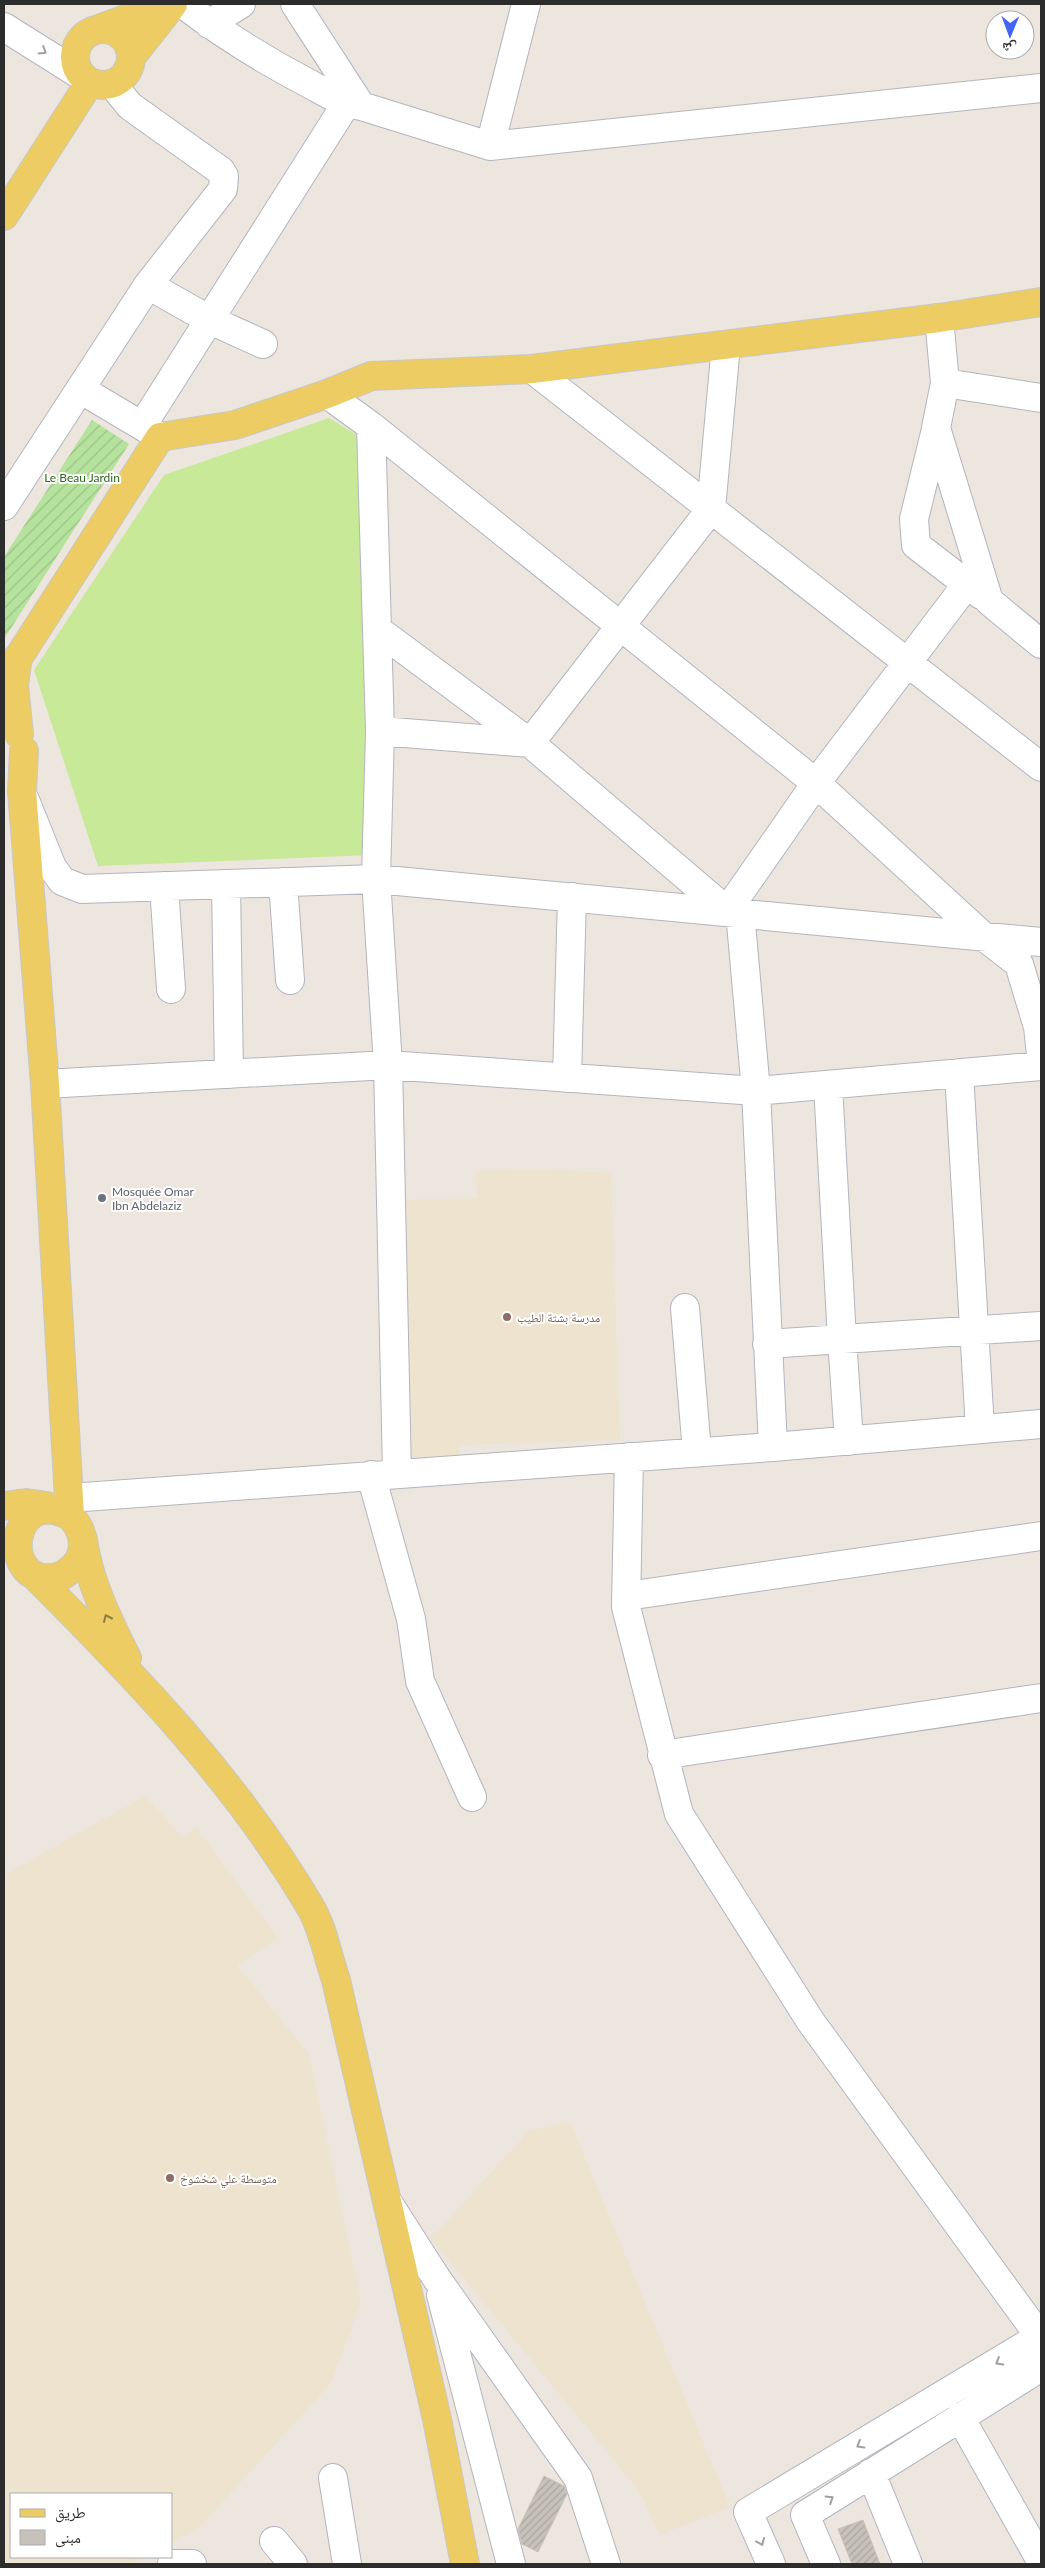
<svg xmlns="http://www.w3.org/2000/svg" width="1045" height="2568" viewBox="0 0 1045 2568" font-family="Lato,'Noto Naskh Arabic',sans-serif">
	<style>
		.education { fill: #eee3ce }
		.garden { fill: url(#garden-furrows) }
		.pitch { fill: #c7e998 }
		.building { fill: url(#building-hatch); stroke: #c8c2b8 }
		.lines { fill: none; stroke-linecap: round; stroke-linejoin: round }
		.minor-casing { stroke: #b2b5bf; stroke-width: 30 }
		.major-casing { stroke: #c8c8c8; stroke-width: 30 }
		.minor { stroke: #fff; stroke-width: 28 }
		.major { stroke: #edcc63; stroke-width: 28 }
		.oneway { stroke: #a0a0a0 }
		.oneway2 { stroke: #8c7c48 }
		.worship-dot { fill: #6b7280; stroke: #fff; stroke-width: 2 }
		.education-dot { fill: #8d6e63; stroke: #fff; stroke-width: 2 }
		.labels { text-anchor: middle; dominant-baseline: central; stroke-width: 4; stroke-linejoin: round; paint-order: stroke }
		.park-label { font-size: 12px; fill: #2d681c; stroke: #fff }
		.worship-label { font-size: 12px; fill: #5b616d; stroke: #fff; text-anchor: start }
		.education-label { font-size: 12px; fill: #785e54; stroke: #fff; text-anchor: start }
	</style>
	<defs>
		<pattern id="garden-furrows" width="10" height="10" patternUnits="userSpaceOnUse" patternTransform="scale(1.25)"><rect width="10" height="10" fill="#b5e29c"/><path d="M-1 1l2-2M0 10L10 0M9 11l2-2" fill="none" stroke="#9cc287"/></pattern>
		<pattern id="building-hatch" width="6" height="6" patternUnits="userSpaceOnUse" patternTransform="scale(1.25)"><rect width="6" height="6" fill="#c6c1ba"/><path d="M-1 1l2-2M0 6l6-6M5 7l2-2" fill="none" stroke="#aaa6a0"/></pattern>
	</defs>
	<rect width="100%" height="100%" fill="#ede6de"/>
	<path class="education" d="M536,1169L611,1173L620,1440L459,1445V1461L409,1462L395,1200L477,1198L476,1171Z
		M145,1796L183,1838L196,1827L278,1938L237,1965L309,2054L361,2302L331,2383L200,2527L171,2543V2494H11V2557H145L131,2564H4V1875Z
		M570,2122L730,2507L660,2535L639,2491L428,2235L437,2232L529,2131Z"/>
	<path class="garden" d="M92,420L129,444L4,639V557Z"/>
	<path class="pitch" d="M329,418L360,437L371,855L98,866L34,670L164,475Z"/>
	<path class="building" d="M544,2476L564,2486L567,2494L538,2552L522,2544L518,2529Z
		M863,2520L880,2564H852L838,2529Z"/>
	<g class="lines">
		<defs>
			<path id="minor" d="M183,4C222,34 264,60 308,83C325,92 341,103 361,106L490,146L1041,88
				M295,4L361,106
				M209,24L241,4
				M4,27L82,76
				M490,146L526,4
				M148,285L210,320L263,344
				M939,318L945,383L1041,398
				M532,369L1041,767
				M945,383L936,428L989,601L1041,644
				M80,389L159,436
				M327,394L371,426L816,783L983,936L1019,964L1038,1027L1041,1055
				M142,426L346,104
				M371,426L380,731L376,879L388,1065L397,1473
				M936,429L914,519L916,545L981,595
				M4,506L148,285L223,189L224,176L221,171L130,106L112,84
				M378,630L530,743L727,911L816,783L967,584
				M380,731L530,743L711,509L726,345
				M25,800L52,867L62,881L82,889L376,879L1041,942
				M283,882L290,980
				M226,884L229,1074
				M164,886L171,989
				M740,912L756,1091L773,1447
				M959,1073L980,1429
				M567,1078L572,897
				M45,1084L388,1065L756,1091L1041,1066
				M828,1085L842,1339L849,1441
				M685,1308L697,1452
				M767,1344L1041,1326
				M629,1457L626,1607L679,1814L811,2022L1040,2337
				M371,1475L411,1619L420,1681L472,1797
				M70,1498L773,1447L1041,1424
				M627,1596L1041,1536
				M662,1755L1041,1698
				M389,2204L437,2279L578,2478L606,2564
				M441,2295L511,2564
				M960,2417L1041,2561
				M871,2473L908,2564
				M333,2478L347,2564
				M274,2541L293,2564
				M172,2564H192
				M771,2564L748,2512L1041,2336
				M826,2564L805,2515L1041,2367"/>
			<path id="major" d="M101,28L167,4
				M75 57a28 28 0 1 1 56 0a28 28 0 1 1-56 0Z
				M132,56L173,4
				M4,216L90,82
				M18,657L14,685L19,734
				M4,680L160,437L235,425L327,394L371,376L532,369L939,318L1041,302
				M24,751L22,791L45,1084L70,1516C85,1531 89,1555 70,1570C61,1578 50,1580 38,1577C0,1563 18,1487 70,1516
				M4,1506L26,1503L47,1506
				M83,1540C89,1582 108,1620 127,1658
				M35,1576C137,1678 238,1783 311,1908C323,1929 328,1957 336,1980L437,2419L465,2564"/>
		</defs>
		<use href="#minor" class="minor-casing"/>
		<use href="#major" class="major-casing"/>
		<use href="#minor" class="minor"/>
		<use href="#major" class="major"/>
	</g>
	<defs><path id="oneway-chevron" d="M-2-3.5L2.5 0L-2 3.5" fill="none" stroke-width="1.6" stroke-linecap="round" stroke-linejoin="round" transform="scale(1.25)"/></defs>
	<g class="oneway">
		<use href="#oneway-chevron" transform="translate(43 51) rotate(32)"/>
		<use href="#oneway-chevron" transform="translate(999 2362) rotate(149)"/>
		<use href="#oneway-chevron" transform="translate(860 2445) rotate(149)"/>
		<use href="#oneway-chevron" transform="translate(830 2499) rotate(-32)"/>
		<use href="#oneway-chevron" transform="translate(761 2542) rotate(67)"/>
	</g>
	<use class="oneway2" href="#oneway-chevron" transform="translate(107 1618) rotate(-114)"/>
	<circle class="worship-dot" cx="102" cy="1198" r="5"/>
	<g class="education-dot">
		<circle cx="507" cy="1317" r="5"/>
		<circle cx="170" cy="2178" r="5"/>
	</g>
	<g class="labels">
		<g class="park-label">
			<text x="82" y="477">Le Beau Jardin</text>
		</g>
		<g class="worship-label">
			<text x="112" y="1191">Mosquée Omar<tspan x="112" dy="14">Ibn Abdelaziz</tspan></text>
		</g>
		<g class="education-label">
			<text x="517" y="1317">مدرسة بشتة الطيب</text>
			<text x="180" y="2178">متوسطة علي شخشوخ</text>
		</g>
	</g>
	<rect width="1045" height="2568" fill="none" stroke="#2c2c2c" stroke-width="10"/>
	<rect x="10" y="2493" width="162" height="65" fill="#ffffff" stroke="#ababab"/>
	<rect x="20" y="2509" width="25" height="8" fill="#edcc63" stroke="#ababab"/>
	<text x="55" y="2518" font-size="15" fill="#2c2c2c">طريق</text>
	<rect x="20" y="2530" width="25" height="15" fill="#c6c1ba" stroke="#ababab"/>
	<text x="55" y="2543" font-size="15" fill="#2c2c2c">مبنى</text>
	<g transform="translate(1010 35) rotate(181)"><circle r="24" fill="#ffffff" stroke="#ababab"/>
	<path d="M0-4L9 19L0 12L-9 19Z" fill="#4365f5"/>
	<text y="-8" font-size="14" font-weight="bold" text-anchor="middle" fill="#2c2c2c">ش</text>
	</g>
</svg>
